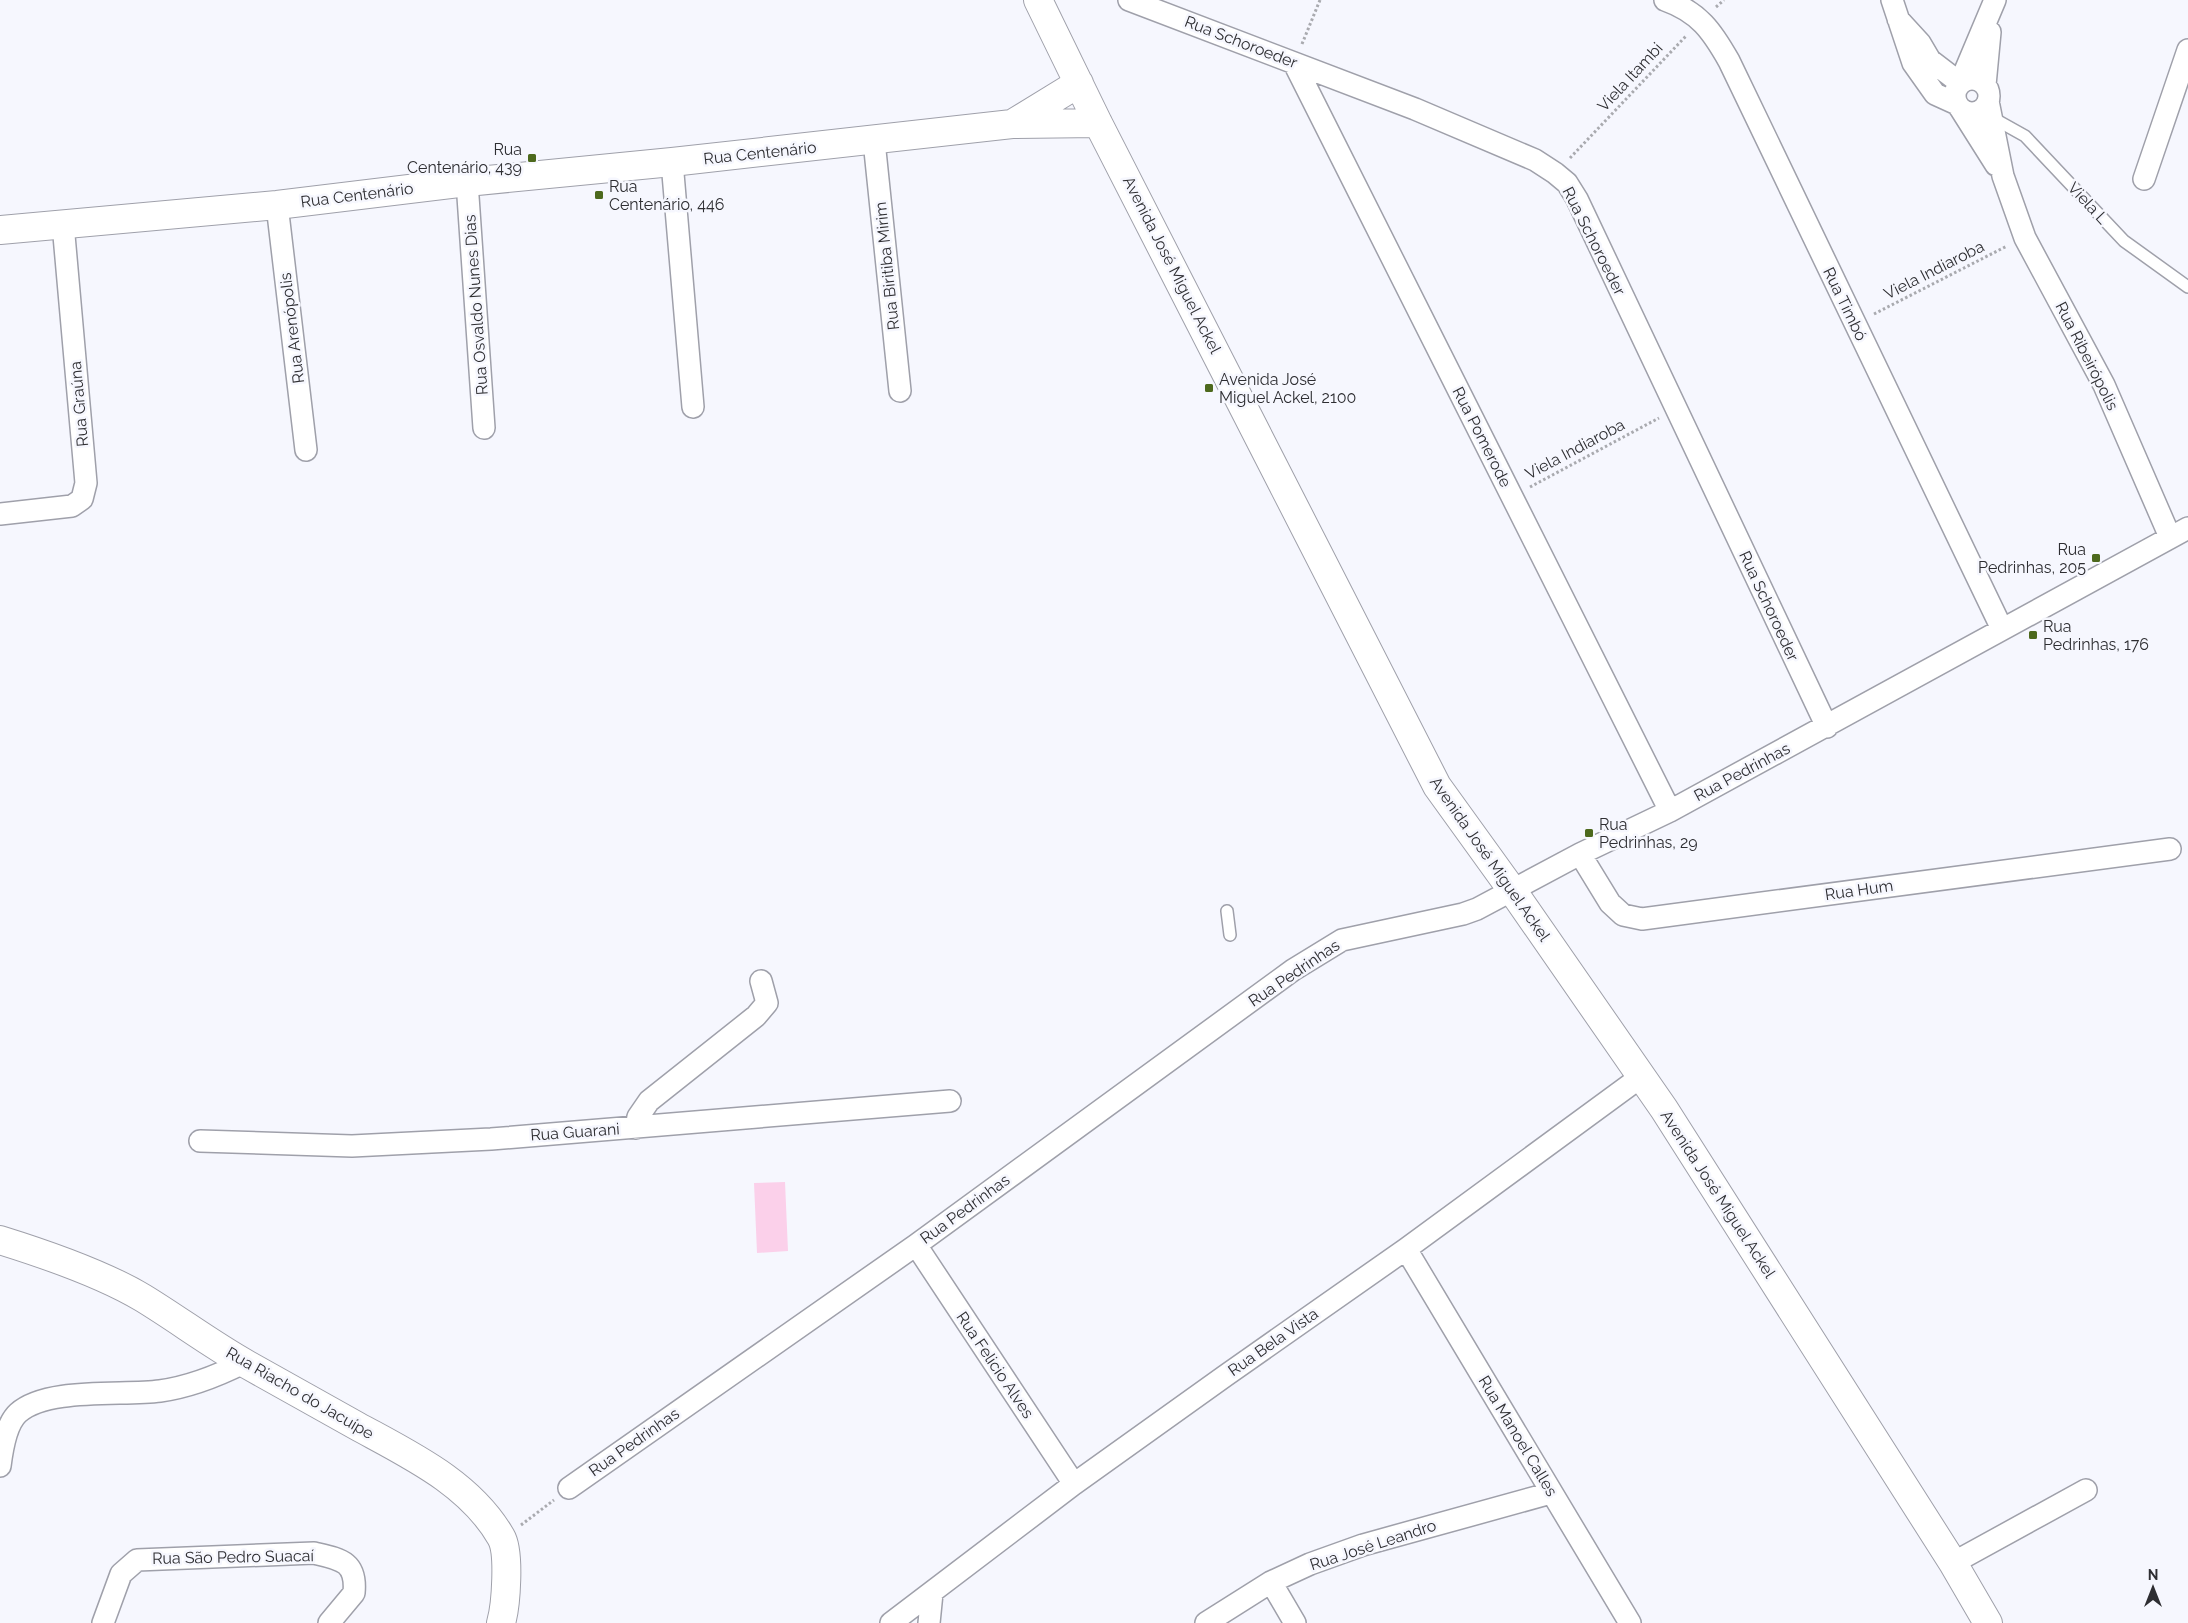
<svg xmlns="http://www.w3.org/2000/svg" width="2188" height="1623" viewBox="0 0 2188 1623" font-family="Raleway,sans-serif">
	<style>
		.green { fill: #fbd0ea }
		.lines { fill: none; stroke-linecap: round; stroke-linejoin: round }
		.service-casing { stroke: #9fa0aa; stroke-width: 14 }
		.minor-casing { stroke: #9fa0aa; stroke-width: 24 }
		.tertiary-casing { stroke: #9fa0aa; stroke-width: 30 }
		.path { stroke: #a9aaaf; stroke-width: 3; stroke-dasharray: 2.5 2.5; stroke-linecap: butt }
		.service { stroke: #fff; stroke-width: 11 }
		.minor { stroke: #fff; stroke-width: 21 }
		.tertiary { stroke: #fff; stroke-width: 28 }
		.poi-dot { fill: #4d691d; stroke: #f6f7fe; stroke-width: 2 }
		.labels { text-anchor: middle; dominant-baseline: central; stroke-width: 5; stroke-linejoin: round; paint-order: stroke }
		.street-label { font-size: 16px; fill: #2e2e32; stroke: #f6f7fe }
		.poi-label { font-size: 16px; fill: #2e2e32; stroke: #f6f7fe; text-anchor: start }
	</style>
	<rect width="100%" height="100%" fill="#f6f7fe"/>
	<path class="green" d="M785,1182L788,1251L757,1253L754,1183Z"/>
	<g class="lines">
		<defs>
			<path id="service" d="M1991,117L2025,136L2124,241L2188,287
				M1227,911L1230,935"/>
			<path id="minor" d="M1129,0L1415,109L1535,160L1555,173L1567,183L1577,199L1827,727
				M1665,0C1699,12 1712,31 1729,61L2002,629
				M1892,0L1913,63L1935,94L1957,104
				M1898,19L1920,43L1930,60L1960,83L1995,0
				M1294,63L1670,811
				M1955 96a17 17 0 1 1 34 0a17 17 0 1 1-34 0Z
				M1985,85L1990,32
				M1988,101L2003,176L2025,238L2104,385L2170,537
				M1960,108L1996,165
				M874,141L900,391
				M672,162L693,407
				M2144,179L2188,50
				M467,182L484,428
				M277,205L306,450
				M0,514L72,506L82,499L86,483L63,224
				M1580,854L1610,903L1623,915L1642,919L2170,849
				M636,1128L638,1117L649,1101L756,1016L767,1003L761,981
				M200,1141L352,1146L491,1139L950,1101
				M916,1245L1074,1484
				M1406,1249L1630,1623
				M0,1466C2,1450 6,1424 18,1413C47,1387 122,1396 160,1391C189,1387 217,1376 243,1363
				M569,1488L916,1245L1293,970L1342,940L1463,914L1477,909L1580,854L1670,811L2188,528
				M1953,1563L2086,1490
				M1271,1582L1295,1623
				M103,1623L121,1574L137,1560L314,1553C340,1559 357,1561 354,1593L329,1623
				M891,1623L1074,1484L1225,1376L1406,1249L1642,1076
				M929,1623L932,1593
				M1206,1623L1271,1582L1310,1564L1363,1545L1551,1493"/>
			<path id="tertiary" d="M1038,0L1098,123L1437,786L1512,890L1664,1109L1953,1563L1988,1623
				M1012,124L1079,83
				M0,230L277,205L467,182L672,162L1012,124L1098,123
				M0,1240C45,1254 103,1274 143,1298C179,1320 212,1345 248,1365C284,1385 321,1406 357,1426C410,1455 470,1483 501,1537C510,1552 506,1606 501,1623"/>
		</defs>
		<use href="#service" class="service-casing"/>
		<use href="#minor" class="minor-casing"/>
		<use href="#tertiary" class="tertiary-casing"/>
		<path class="path" d="M1716,7L1724,0
			M1302,44L1320,0
			M1570,158L1686,36
			M1874,314L2007,246
			M1530,487L1659,418
			M521,1525L554,1500"/>
		<use href="#service" class="service"/>
		<use href="#minor" class="minor"/>
		<use href="#tertiary" class="tertiary"/>
	</g>
	<g class="poi-dot">
		<rect x="527" y="153" width="10" height="10" rx="2.5"/>
		<rect x="594" y="190" width="10" height="10" rx="2.5"/>
		<rect x="1204" y="383" width="10" height="10" rx="2.5"/>
		<rect x="2091" y="553" width="10" height="10" rx="2.5"/>
		<rect x="2028" y="630" width="10" height="10" rx="2.5"/>
		<rect x="1584" y="828" width="10" height="10" rx="2.5"/>
	</g>
	<g class="labels">
		<g class="street-label">
			<text transform="translate(1241 42) rotate(21)">Rua Schoroeder</text>
			<text transform="translate(1630 77) rotate(-47)">Viela Itambi</text>
			<text transform="translate(760 153) rotate(-6)">Rua Centenário</text>
			<text transform="translate(357 195) rotate(-7)">Rua Centenário</text>
			<text transform="translate(2088 203) rotate(47)">Viela L</text>
			<text transform="translate(1594 241) rotate(63)">Rua Schoroeder</text>
			<text transform="translate(1172 265) rotate(63)">Avenida José Miguel Ackel</text>
			<text transform="translate(887 266) rotate(-96)">Rua Biritiba Mirim</text>
			<text transform="translate(1934 270) rotate(-27)">Viela Indiaroba</text>
			<text transform="translate(1845 304) rotate(64)">Rua Timbó</text>
			<text transform="translate(476 305) rotate(-94)">Rua Osvaldo Nunes Dias</text>
			<text transform="translate(292 328) rotate(-97)">Rua Arenópolis</text>
			<text transform="translate(2087 356) rotate(63)">Rua Ribeirópolis</text>
			<text transform="translate(79 404) rotate(-95)">Rua Graúna</text>
			<text transform="translate(1482 437) rotate(63)">Rua Pomerode</text>
			<text transform="translate(1575 449) rotate(-28)">Viela Indiaroba</text>
			<text transform="translate(1769 606) rotate(65)">Rua Schoroeder</text>
			<text transform="translate(1742 772) rotate(-28)">Rua Pedrinhas</text>
			<text transform="translate(1490 859) rotate(55)">Avenida José Miguel Ackel</text>
			<text transform="translate(1859 890) rotate(-8)">Rua Hum</text>
			<text transform="translate(1294 973) rotate(-34)">Rua Pedrinhas</text>
			<text transform="translate(575 1132) rotate(-4)">Rua Guarani</text>
			<text transform="translate(1718 1194) rotate(57)">Avenida José Miguel Ackel</text>
			<text transform="translate(965 1209) rotate(-36)">Rua Pedrinhas</text>
			<text transform="translate(1273 1342) rotate(-35)">Rua Bela Vista</text>
			<text transform="translate(995 1365) rotate(56)">Rua Felicio Alves</text>
			<text transform="translate(300 1393) rotate(30)">Rua Riacho do Jacuípe</text>
			<text transform="translate(1518 1436) rotate(59)">Rua Manoel Calles</text>
			<text transform="translate(634 1442) rotate(-35)">Rua Pedrinhas</text>
			<text transform="translate(1373 1545) rotate(-18)">Rua José Leandro</text>
			<text transform="translate(233 1557) rotate(-1)">Rua São Pedro Suacaí</text>
		</g>
		<g class="poi-label">
			<text x="522" y="149" text-anchor="end">Rua<tspan x="522" dy="18">Centenário, 439</tspan></text>
			<text x="609" y="186">Rua<tspan x="609" dy="18">Centenário, 446</tspan></text>
			<text x="1219" y="379">Avenida José<tspan x="1219" dy="18">Miguel Ackel, 2100</tspan></text>
			<text x="2086" y="549" text-anchor="end">Rua<tspan x="2086" dy="18">Pedrinhas, 205</tspan></text>
			<text x="2043" y="626">Rua<tspan x="2043" dy="18">Pedrinhas, 176</tspan></text>
			<text x="1599" y="824">Rua<tspan x="1599" dy="18">Pedrinhas, 29</tspan></text>
		</g>
	</g>
	<g transform="translate(2153 1588)" stroke="#f6f7fe" stroke-width="4" paint-order="stroke">
	<path d="M0-4L9 19L0 12L-9 19Z" fill="#2e2e32"/>
	<text y="-8" font-size="14" font-weight="bold" text-anchor="middle" fill="#2e2e32">N</text>
	</g>
</svg>
